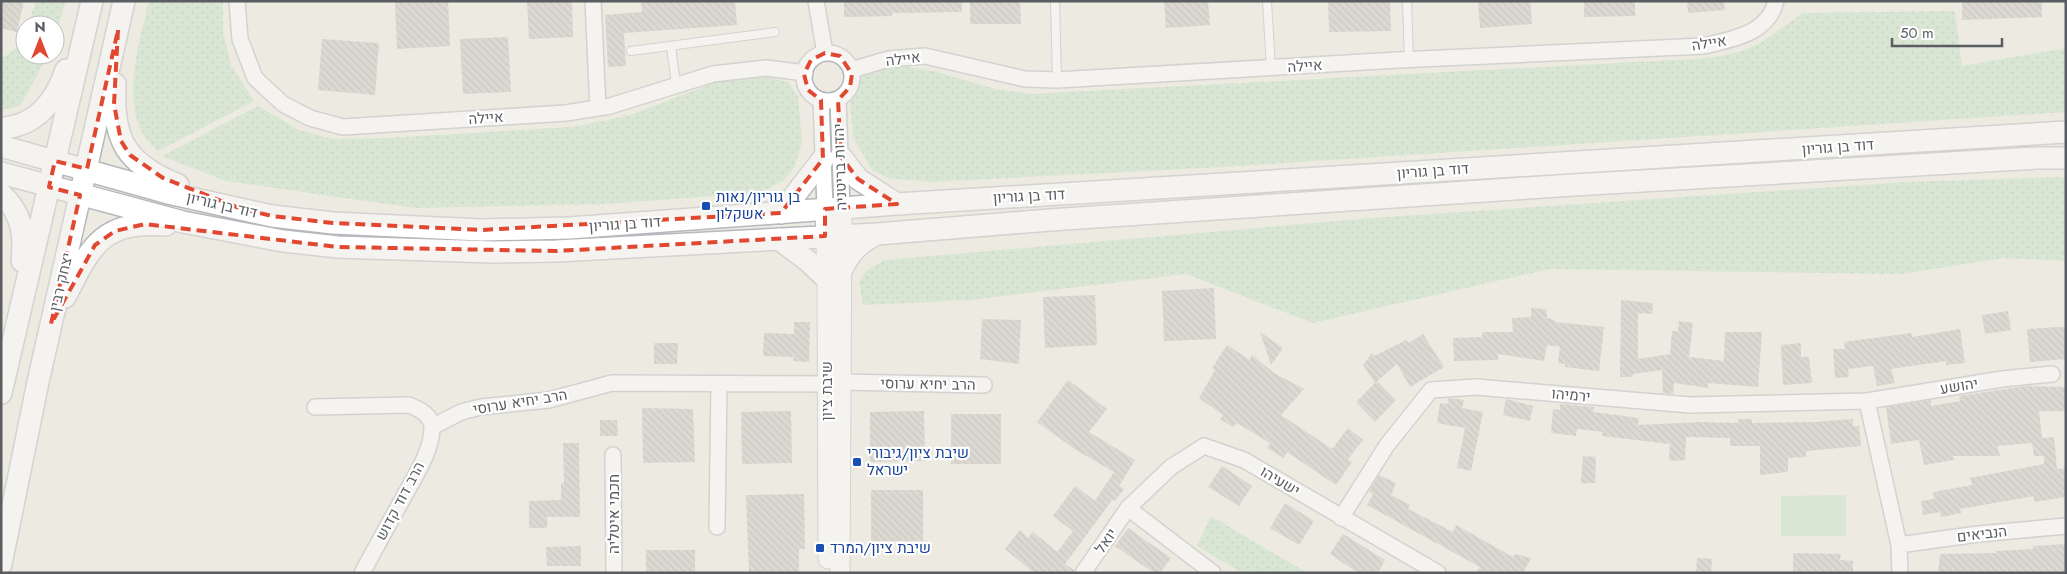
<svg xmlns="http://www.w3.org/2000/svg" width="2067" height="574" viewBox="0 0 2067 574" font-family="Jost,Heebo,sans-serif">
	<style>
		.park { fill: url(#park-dots) }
		.pitch { fill: #bee3c0 }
		.building { fill: url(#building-back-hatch) }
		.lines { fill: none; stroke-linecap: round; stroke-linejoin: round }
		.service-casing { stroke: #b4b7bb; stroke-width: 10 }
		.minor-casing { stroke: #b4b7bb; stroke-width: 18 }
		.tertiary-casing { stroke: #b4b7bb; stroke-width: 21 }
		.secondary-casing { stroke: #b5b8bd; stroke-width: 24 }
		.service { stroke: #fff; stroke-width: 8 }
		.minor { stroke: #fff; stroke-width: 15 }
		.tertiary { stroke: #fff; stroke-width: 19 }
		.secondary { stroke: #fff; stroke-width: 21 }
		.marked { fill: none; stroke: #e14731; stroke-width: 4; stroke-dasharray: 10 6; stroke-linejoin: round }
		.transit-dot { fill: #1a4fb4; stroke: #fff; stroke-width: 2 }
		.labels { text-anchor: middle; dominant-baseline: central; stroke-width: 4.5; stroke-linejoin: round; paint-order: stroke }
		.street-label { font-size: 15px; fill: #5a5d61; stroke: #fff }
		.transit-label { font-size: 15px; fill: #164399; stroke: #fff; text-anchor: start }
	</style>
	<defs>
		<pattern id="park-dots" width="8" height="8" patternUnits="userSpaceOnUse" patternTransform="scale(1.25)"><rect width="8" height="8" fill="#bee3c0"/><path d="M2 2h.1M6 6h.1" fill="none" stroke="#9dbb9f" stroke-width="1.8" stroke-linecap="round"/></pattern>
		<pattern id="building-back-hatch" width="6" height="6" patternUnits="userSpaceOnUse" patternTransform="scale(1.25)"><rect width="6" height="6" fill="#c8c4be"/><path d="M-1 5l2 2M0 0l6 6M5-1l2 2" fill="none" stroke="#a5a29e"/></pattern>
	</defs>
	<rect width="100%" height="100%" fill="#eceae1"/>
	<path class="park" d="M36,1H66L55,34V25H28Z
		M149,1H223V33L231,65L254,101L158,151C153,146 146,140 143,134C122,97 140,39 149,1Z
		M1955,11L1962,66L2066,48V112L1224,167L930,182L889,178L872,170L854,139L850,105L856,77L875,69L901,66L934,71L995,89L1031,94L1694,59L1716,57L1742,51L1759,44L1803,13Z
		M25,35V55H48L20,106L1,110V59L22,44Z
		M766,77L788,82L798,96L802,142L795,166L783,181L766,190L743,194L603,204L415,208L226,181L162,156L258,106L299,130L333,139L388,138L573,127L631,115L721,80Z
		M2066,177V261L2004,258L1901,274L1549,269L1313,323L1186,274L970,300L863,305L859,282L867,270L885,260L1373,218L1908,182Z
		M1211,516L1307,573H1242L1197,546Z"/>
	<path class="pitch" d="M1846,495V536H1781V496Z"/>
	<path class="building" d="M1,1H24L17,32L1,28Z
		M395,1H448L450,46L397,49Z
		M527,1H572L573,37L529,39Z
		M641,1H735L737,25L624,33L626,66L608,67L605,15L642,12Z
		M844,1H962V12L892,13V16L844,17Z
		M970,1H1020L1021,24H970Z
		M1164,1H1208L1210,25L1166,28Z
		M1328,1H1390L1391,31L1329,32Z
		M1478,1H1530L1532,24L1480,28Z
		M1584,1H1635V16L1584,17Z
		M1687,1H1724L1725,10L1688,13Z
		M1962,1H2042V17L1962,20Z
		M508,37L511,92L463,94L460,39Z
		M322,39L379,43L375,95L318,90Z
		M1214,288L1216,339L1164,341L1162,291Z
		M1095,295L1097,345L1045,348L1043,297Z
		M1621,300L1653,303L1652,314L1638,313V359L1670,354L1672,331H1678L1679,321L1693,323L1689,357L1724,361L1725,332H1762L1758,387L1708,383V388L1674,383L1673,394L1663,393L1662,370L1633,374V377H1620Z
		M1531,308L1546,309L1547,318L1555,320V322L1604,327L1599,371L1565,367V364L1558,363L1560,347L1547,345L1544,361L1498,354V360L1454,361L1453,338L1482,337V332H1513L1512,318L1531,317Z
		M2008,311L2011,330L1985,334L1982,315Z
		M982,319L1021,320L1019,364L980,359Z
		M794,322H810L809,362L793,361L794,357L763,356L764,333L794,334Z
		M2056,327H2066V359L2030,362L2027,329Z
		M1960,329L1965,363L1946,365V361L1891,369L1895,383L1877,386L1873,366L1848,369L1849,377L1835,378L1833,349H1845L1844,342L1911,333L1912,337Z
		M1260,332L1283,348L1271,365Z
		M1423,334L1444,367L1410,387L1397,364L1375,383L1363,365L1372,353L1374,356L1406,340L1409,343Z
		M654,343H678L677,364H654Z
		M1801,343V357H1809L1812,383L1783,385L1781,345Z
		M1227,345L1250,360L1252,355L1274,373L1304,389L1281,415L1332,449L1348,428L1363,440L1348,459L1352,462L1336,485L1287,452L1284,458L1267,448L1270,443L1237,423L1233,427L1220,419L1223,415L1199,398L1215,370L1212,368Z
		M1068,380L1107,409L1089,432L1135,460L1119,486L1124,489L1115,501L1113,499L1065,564L1074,570V573H1034L1005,549L1020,530L1028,538L1033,532L1057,552L1073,531L1053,516L1075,486L1095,501L1114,472L1076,450L1037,422Z
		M1377,381L1396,400L1375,422L1356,402Z
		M2026,386L2066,387V411H2039L2042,438L2054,437L2057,469L2066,468V497L2034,502V496L1960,509L1961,513L1941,517L1940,512L1923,515L1921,501L1934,499L1933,492L1972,485L1970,478L2044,464V456H2034L2032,443L1997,446L2000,456H1953L1954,460L1924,465L1919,440L1891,444L1886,407L1931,400V406L1960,401L1959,396Z
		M1449,398L1464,400L1462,408L1483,412L1471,471L1457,468L1465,428L1437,423L1440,403L1448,404Z
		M1506,399L1533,406L1530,421L1503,415Z
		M1560,404L1594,407L1593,412L1639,418L1638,425L1700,422L1738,423V419H1752V423L1815,422L1853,419V426H1859L1861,446L1806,451V457L1788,458V472L1760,475V446H1730V438L1686,437L1685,460L1669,461L1670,444L1602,436L1603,432L1577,429L1576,436L1551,433L1553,409L1560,410Z
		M642,408L693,409L695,462L643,463Z
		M791,411L792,463L742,464L741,412Z
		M924,411L925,461L870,462V412Z
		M951,414H1001V464H951Z
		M600,420H617L618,436H600Z
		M563,443H579L580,517H547V528H529V501L561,500V483H564Z
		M1583,456L1596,457L1595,483H1581Z
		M1222,466L1252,486L1239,506L1208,487Z
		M1379,475L1396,483L1391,495L1410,505L1408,509L1453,532L1456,525L1513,557L1515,554L1531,558L1523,573H1476L1480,567L1367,505L1373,494L1369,491Z
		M871,490H923V541H871Z
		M804,494L805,549H799V573H749L746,495Z
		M1285,503L1314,521L1299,545L1270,528Z
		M1128,528L1171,558L1160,573H1154L1115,546Z
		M1343,534L1385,560L1378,573H1358L1330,554Z
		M2066,544V573H1938L1940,554L1996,553V551L2033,549V546Z
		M581,546V566H547L546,547Z
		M646,550H695V573H646Z
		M1793,553L1841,554L1840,560L1853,561V573H1793Z
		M1697,558L1712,559L1711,573H1696Z"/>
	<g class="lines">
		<defs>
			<path id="service" d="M1055,1L1057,80
				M1267,1L1271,68
				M1407,1L1409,60
				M671,46L676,84
				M631,51L775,32"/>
			<path id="minor" d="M237,1L240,39L255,78L283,104L310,118L343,127L566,113L610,106L713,74L766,68L805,73
				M593,1L598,108
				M816,1L825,53
				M804 77a24 24 0 1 1 48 0a24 24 0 1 1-48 0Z
				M851,70L889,59L925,56L1025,79L1057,80L1398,60L1704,46C1733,39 1768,34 1776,1
				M838,99L842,208
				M821,100L825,209
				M842,382L984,385
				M1867,401L1899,545L1900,573
				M315,407L409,405C419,409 432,415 432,428C432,452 412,481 401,502C388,525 375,549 362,573
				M432,427L461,412L481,407L549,400L612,383L827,384
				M613,455L614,573
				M1128,508L1213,573
				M1341,518L1387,445L1431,390L1476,387L1690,405L1867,401L2002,379L2052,374
				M717,527L719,384
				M1899,545L1978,534L2066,526
				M1083,573L1128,508L1171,467L1204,446L1244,460L1438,573"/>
			<path id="tertiary" d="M825,209L827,279L828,559
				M840,573L842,208"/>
			<path id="secondary" d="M115,84C112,140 126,164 178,185
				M1,128C35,127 56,101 66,70
				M1,146L168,193L272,216L333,223L481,230L569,228L897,204L2066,132
				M841,157L858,179L897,204
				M1,173L183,222L283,241L338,247L492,252L556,251L877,234L1050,220L1573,185L2036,158H2066
				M1,194C22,213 25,234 22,261
				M781,213L823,159
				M779,239L808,261L827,279
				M842,269C850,252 860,242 877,234
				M65,297C91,246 102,220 166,225
				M1,393L92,1
				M1,564L38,382L124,1"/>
		</defs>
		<use href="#service" class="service-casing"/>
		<use href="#minor" class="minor-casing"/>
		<use href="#tertiary" class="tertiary-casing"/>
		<use href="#secondary" class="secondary-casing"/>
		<use href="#service" class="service"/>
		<use href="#minor" class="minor"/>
		<use href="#tertiary" class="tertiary"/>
		<use href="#secondary" class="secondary"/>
	</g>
	<path d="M0 0H2067V574H0ZM118,30L114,104L121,141L130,155L163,178L239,208L272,216L333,223L481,230L781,213L823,159L821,100L808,90L804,74L811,60L825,53L840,56L852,74L850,87L838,100L841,157L858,179L897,204L825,209V236L556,251L338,247L145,224L115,231L95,245L51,324L80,195L49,187L55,161L87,169Z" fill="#eceae1" fill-opacity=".55" fill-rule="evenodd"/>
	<path class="marked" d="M118,30L114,104L121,141L130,155L163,178L239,208L272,216L333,223L481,230L781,213L823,159L821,100L808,90L804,74L811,60L825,53L840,56L852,74L850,87L838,100L841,157L858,179L897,204L825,209V236L556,251L338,247L145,224L115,231L95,245L51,324L80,195L49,187L55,161L87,169Z"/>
	<g class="transit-dot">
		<rect x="701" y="201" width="10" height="10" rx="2.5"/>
		<rect x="852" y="457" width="10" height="10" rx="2.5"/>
		<rect x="815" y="543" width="10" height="10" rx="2.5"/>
	</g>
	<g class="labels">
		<g class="street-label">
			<text transform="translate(1709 43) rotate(-9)">איילה</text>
			<text transform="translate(903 59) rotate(-7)">איילה</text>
			<text transform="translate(1305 66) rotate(-4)">איילה</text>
			<text transform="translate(486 118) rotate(-4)">איילה</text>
			<text transform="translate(1838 147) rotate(-4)">דוד בן גוריון</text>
			<text transform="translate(840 167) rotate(-92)">יהדות בריטניה</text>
			<text transform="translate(1433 171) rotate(-4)">דוד בן גוריון</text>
			<text transform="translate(1029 196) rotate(-3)">דוד בן גוריון</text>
			<text transform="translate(222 205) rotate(13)">דוד בן גוריון</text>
			<text transform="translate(625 224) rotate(-4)">דוד בן גוריון</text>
			<text transform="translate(61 282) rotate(-77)">יצחק רבין</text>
			<text transform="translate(928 384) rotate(1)">הרב יחיא ערוסי</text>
			<text transform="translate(1959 386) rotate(-9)">יהושע</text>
			<text transform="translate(827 391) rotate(-90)">שיבת ציון</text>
			<text transform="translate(1571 395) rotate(5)">ירמיהו</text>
			<text transform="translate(520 402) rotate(-9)">הרב יחיא ערוסי</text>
			<text transform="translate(1280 481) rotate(31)">ישעיהו</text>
			<text transform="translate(400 501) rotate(-62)">הרב דוד קדוש</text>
			<text transform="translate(614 514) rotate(-90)">חכמי איטליה</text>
			<text transform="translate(1982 534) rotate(-7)">הנביאים</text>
			<text transform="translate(1106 541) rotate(-55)">יואל</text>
		</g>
		<g class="transit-label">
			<text x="716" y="197">בן גוריון/נאות<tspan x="716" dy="17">אשקלון</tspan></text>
			<text x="867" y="453">שיבת ציון/גיבורי<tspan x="867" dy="17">ישראל</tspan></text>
			<text x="830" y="548">שיבת ציון/המרד</text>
		</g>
	</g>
	<rect width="2067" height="574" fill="none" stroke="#5a5d61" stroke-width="5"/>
	<g transform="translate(40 40)"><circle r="24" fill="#ffffff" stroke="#bdbec0"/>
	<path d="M0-4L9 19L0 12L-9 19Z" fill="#e14731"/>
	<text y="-8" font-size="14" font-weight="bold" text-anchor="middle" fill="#5a5d61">N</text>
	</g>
	<path d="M1892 38v8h110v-8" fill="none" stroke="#5a5d61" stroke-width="2.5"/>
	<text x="1900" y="38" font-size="15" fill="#5a5d61" stroke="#ffffff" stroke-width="4" paint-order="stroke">50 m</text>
</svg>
